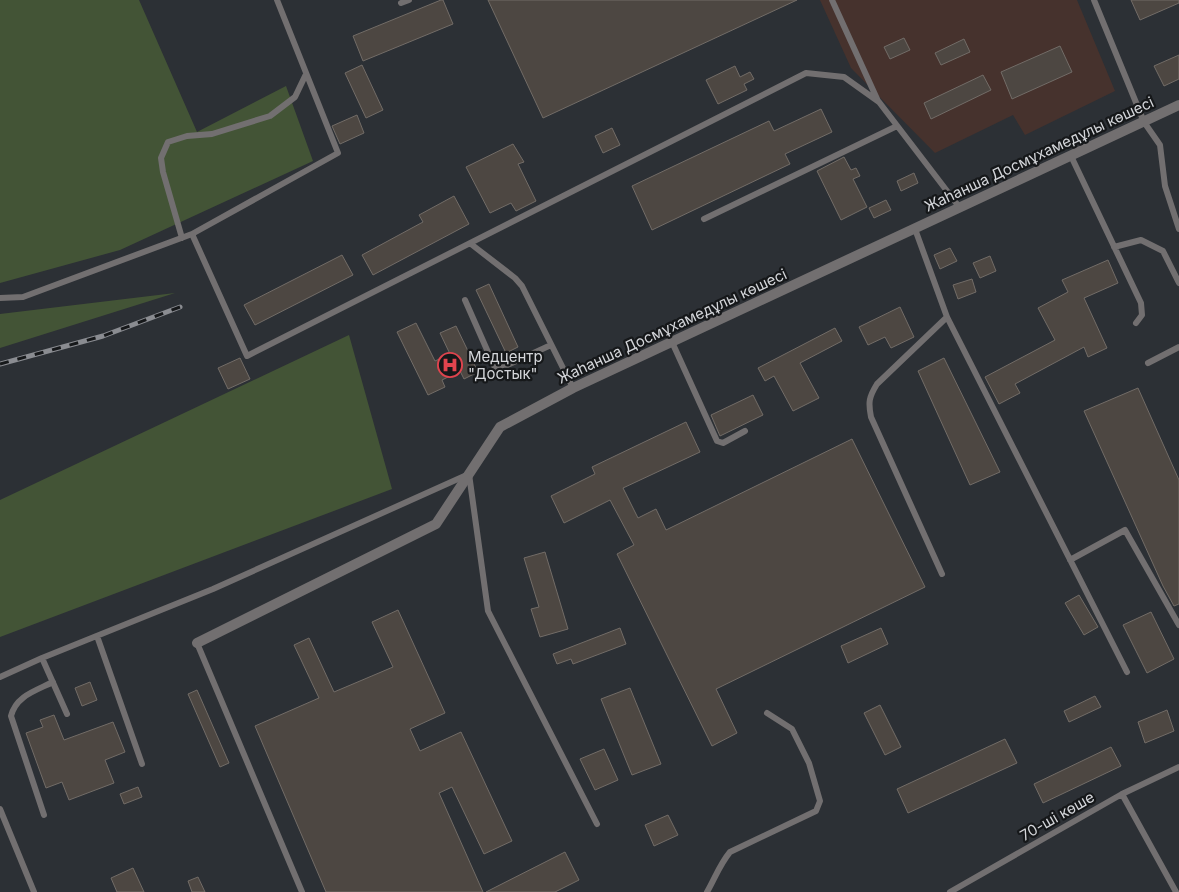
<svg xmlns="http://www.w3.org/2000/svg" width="1179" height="892" viewBox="0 0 1179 892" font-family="Inter,sans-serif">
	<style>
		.industrial { fill: #46322d }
		.green { fill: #435436 }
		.building { fill: #4d4742; stroke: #726c67 }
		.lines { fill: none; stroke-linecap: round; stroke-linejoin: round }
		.lane { stroke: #726f70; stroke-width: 6 }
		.street { stroke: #726f70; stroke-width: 10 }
		.rail-casing { stroke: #8a8c91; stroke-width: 5 }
		.rail { stroke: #16181a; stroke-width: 3; stroke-dasharray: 9; stroke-linecap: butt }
		.labels { text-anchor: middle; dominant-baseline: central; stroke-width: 4.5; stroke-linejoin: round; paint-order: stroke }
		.street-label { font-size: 15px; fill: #d4d6da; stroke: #16181a }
		.poi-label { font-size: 15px; fill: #d4d6da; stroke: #16181a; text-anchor: start }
	</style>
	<rect width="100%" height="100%" fill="#2c3035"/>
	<path class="industrial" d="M820,0H1077L1115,91L1025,135L1013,115L935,153L851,68Z"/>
	<path class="green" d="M0,0H139L197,132L286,86L313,161L120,250L0,283Z
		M175,293L0,348V314Z
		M349,335L392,489L0,637V500Z"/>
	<path class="building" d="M441,0H443L453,24L363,61L353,36Z
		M488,0H797L543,118Z
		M1131,0H1179V3L1140,20Z
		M904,38L910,50L890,59L884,47Z
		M964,39L970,52L941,65L935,53Z
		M1060,46L1072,72L1012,99L1001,72Z
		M1179,55V79L1164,86L1154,66Z
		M362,65L383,110L366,118L345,73Z
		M735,66L740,77L750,72L754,79L744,84L747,90L718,104L706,80Z
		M983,75L991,90L931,119L924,103Z
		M821,109L832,132L785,154L790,164L652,230L632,186L769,121L774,131Z
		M357,115L364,133L340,144L332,126Z
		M612,128L620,145L603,153L595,136Z
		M513,144L524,162L518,164L536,201L516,211L511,203L490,213L466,167Z
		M844,157L851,170L856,168L860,176L853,179L867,207L841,220L817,171Z
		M914,173L918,183L901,191L897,181Z
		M454,196L469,224L373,275L362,255L423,222L419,215Z
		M886,200L891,210L874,218L869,208Z
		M950,248L957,261L940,269L934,255Z
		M342,255L353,275L255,325L244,305Z
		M990,256L996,271L980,278L973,263Z
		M1108,260L1118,283L1084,298L1107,348L1088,357L1084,347L1015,384L1020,393L999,404L985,377L1055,340L1038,308L1068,292L1062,280Z
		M972,279L976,292L958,299L953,285Z
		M489,284L518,347L506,353L476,290Z
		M900,307L914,337L891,348L885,337L868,345L859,327Z
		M416,323L435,361L450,354L440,333L456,326L478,372L464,379L460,371L442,380L445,387L428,395L397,332Z
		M835,328L842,341L800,363L819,398L793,411L774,376L765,381L758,368Z
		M240,358L250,379L228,389L218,368Z
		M944,358L1000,472L970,485L918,371Z
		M1138,388L1179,480V604L1174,606L1163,586L1084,411Z
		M753,395L763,415L720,436L711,415Z
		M686,422L700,452L623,488L638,518L656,509L666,530L852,439L925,587L716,689L737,733L712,746L617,554L634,545L610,500L564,523L551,496L595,474L592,467Z
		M545,552L568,629L540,637L531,609L539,607L524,558Z
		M1079,595L1098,627L1084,635L1065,603Z
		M398,610L445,713L410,729L420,751L461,732L512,841L484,854L452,787L439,793L483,892H326L255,726L319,698L294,645L309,638L334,692L393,667L372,622Z
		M1151,612L1174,659L1147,673L1123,625Z
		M620,628L626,644L573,664L571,659L557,664L553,654Z
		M881,628L888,644L848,663L841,646Z
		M90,682L97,700L82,706L75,688Z
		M630,688L661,764L632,775L601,699Z
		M197,690L229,763L220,767L188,694Z
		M1095,696L1101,707L1069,722L1064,711Z
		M880,705L901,747L885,755L864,713Z
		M1167,710L1174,731L1145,743L1138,722Z
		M54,715L64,740L113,722L125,752L105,760L114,783L69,800L62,782L46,788L26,733L43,727L40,720Z
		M1005,739L1017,763L908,813L897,789Z
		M1111,747L1121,766L1043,803L1034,784Z
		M604,749L618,780L595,790L580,759Z
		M138,787L142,797L124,804L120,794Z
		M668,815L678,835L654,846L645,825Z
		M565,852L579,880L555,892H486Z
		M133,868L144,892H117L111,878Z
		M198,877L205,892H192L188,881Z"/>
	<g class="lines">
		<path class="lane" d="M277,0L338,153L192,234L247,356L806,73L844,77L879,102L960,208
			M832,0L878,101
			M1094,0L1144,122L1160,145L1165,186L1179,229
			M401,3L409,0
			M1071,156L1141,303L1142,315L1136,323
			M704,219L897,126
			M915,229L947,317L1127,672
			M182,238L163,172L161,158L168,142L187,136L212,134L270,116L295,97L306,74
			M471,244L515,278L522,286L573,388
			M1114,247L1141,240L1163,251L1179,283
			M0,298L23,297L192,234
			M465,300L495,368H501L551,345
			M672,342L717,441L723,443L745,431
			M1148,363L1179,347
			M1070,560L1125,530L1179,625
			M942,574L871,417C868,402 869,397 877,384L947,317
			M97,636L142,764
			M197,643L302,892
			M42,658L67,714
			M0,677L42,658L213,589L469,474L488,611L597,824
			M1122,794L1176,892
			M0,809L34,892
			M44,815L11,716C16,696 35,691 53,682
			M707,892C715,878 720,864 730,852L816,811L820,801L809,763L792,729L767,713
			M950,892L1122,794L1179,767"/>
		<path class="street" d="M197,643L436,524L500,427L573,388L1179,105"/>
		<defs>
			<path id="rail" d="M0,364L103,336L180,307"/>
		</defs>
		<use href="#rail" class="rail-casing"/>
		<use href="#rail" class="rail"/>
	</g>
	<defs>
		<symbol id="hospital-ring" viewBox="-11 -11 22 22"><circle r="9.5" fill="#16181a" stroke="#e0444e" stroke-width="1.5"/><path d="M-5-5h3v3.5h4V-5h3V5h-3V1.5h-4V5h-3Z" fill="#e0444e"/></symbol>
	</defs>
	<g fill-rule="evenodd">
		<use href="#hospital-ring" x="436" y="351" width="28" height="28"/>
	</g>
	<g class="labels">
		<g class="street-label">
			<text transform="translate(1039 154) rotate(-25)">Жаһанша Досмұхамедұлы көшесі</text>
			<text transform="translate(672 326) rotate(-25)">Жаһанша Досмұхамедұлы көшесі</text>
			<text transform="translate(1057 816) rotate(-30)">70-ші көше</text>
		</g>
		<g class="poi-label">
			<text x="468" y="356">Медцентр<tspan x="468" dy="17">"Достык"</tspan></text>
		</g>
	</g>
</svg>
